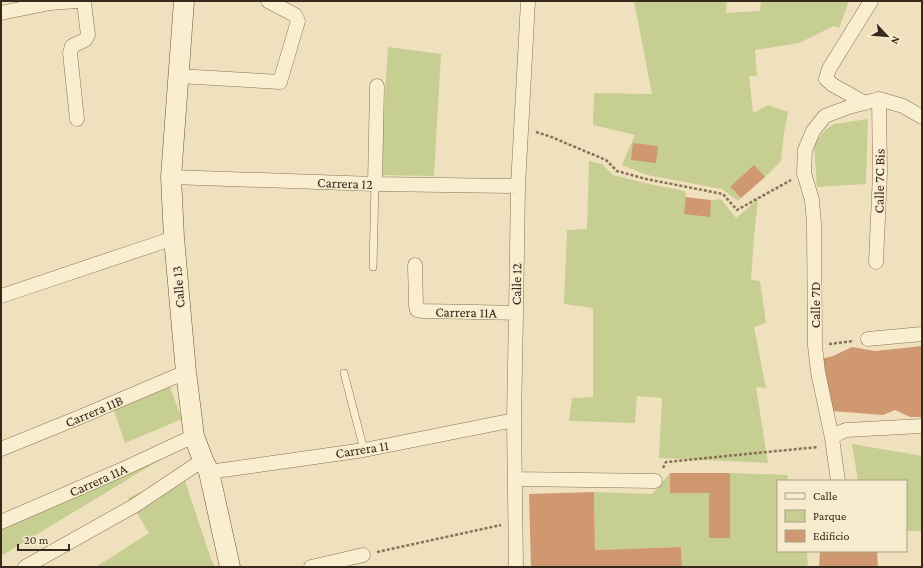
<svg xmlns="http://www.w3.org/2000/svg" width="923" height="568" viewBox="0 0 923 568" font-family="'Crimson Pro',serif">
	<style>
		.green { fill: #c7ce91 }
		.building { fill: #d09871 }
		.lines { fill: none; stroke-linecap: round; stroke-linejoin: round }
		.lane-casing { stroke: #897156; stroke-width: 8 }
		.street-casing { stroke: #897156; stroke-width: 15 }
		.secondary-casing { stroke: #6a5239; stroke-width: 21 }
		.path { stroke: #897156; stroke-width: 2.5; stroke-dasharray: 3 2; stroke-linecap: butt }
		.lane { stroke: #faeed1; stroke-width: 7 }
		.street { stroke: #faeed1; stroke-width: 14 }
		.secondary { stroke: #faeed1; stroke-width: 20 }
		.labels { text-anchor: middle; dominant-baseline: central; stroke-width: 3; stroke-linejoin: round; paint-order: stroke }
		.street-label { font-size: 14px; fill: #37291b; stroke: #f7ebce }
	</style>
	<rect width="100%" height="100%" fill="#f0e1be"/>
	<path class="green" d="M634,1H727L726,13L760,11L761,1H849L839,28L834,26L799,43L755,50L757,76H749L753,113L768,105L788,112L784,133L781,161L765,177L730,187L741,198L738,201L722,189L647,175L622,165L635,135L593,125L594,93L652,94Z
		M388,47L441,54L434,176L380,175Z
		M868,119L866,184L817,187L814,143L825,130L834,124Z
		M589,161L602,164L613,175L649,184L685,191L686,197L709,216L711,200L721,199L736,218L758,199L754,237L751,280L760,281L766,323L754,327L766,388L756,387L768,463L659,458L662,398L637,396L635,423L569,421L572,398L593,397V308L564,304L567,230L587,229Z
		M165,374L182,419L125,443L111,402Z
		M852,444L922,456V531H906V481H858Z
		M178,449L1,556V520Z
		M181,473L186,484L211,559L215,567H96L149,533L128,498Z
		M670,473V493H709V538H730V473L788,475L787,481H778V551H807L808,567H682L681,547L595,550L594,492L652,494Z"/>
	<path class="building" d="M633,143L658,146L656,163L631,160Z
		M754,165L765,177L741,198L730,187Z
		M686,197L711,200L710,217L684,214Z
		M922,346V417H910L895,410L883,415L832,411L817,360L833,356L852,347L875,351Z
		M670,473H730V538H709V493H670Z
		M594,492L595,550L681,547L682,567H531L529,494Z
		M820,551H877L878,567H819Z"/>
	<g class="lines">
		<defs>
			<path id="lane" d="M373,267L375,184
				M344,373L364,450"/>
			<path id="street" d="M1,13L50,3L77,1
				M178,76L280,82L298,21L295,15L268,1
				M865,103L833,85L826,79L829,69L871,1
				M77,119L70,53L72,46L85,40L88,35L84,3L80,1
				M171,177L375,184L518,186
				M375,184L377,86
				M876,262L880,173L879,99
				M415,265L416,305L417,310L424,311L516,313
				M1,296L174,238
				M868,339L922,334
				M832,438L839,433L846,430L922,426
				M1,449L80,417L186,372
				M209,472L364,450L514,420
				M515,479L655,481
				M838,481L832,438L818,372L815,346L814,224L812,200L804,173L805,150L813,131L825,116L849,107L879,99L903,106L922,117
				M1,522L121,470L194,436
				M25,567L134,506L203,460
				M311,567L363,555
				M516,567L514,420L516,313L518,186L528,1"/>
			<path id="secondary" d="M184,1L171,177L174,238L186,372L194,436L203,460L209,472L230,567"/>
		</defs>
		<use href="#lane" class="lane-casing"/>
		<use href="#street" class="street-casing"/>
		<use href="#secondary" class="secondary-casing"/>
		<path class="path" d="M536,132L549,136L606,160L617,171L646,179L723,194L737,210L791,180
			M829,344L854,341
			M663,468L666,462L818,447
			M377,552L501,525"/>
		<use href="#lane" class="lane"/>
		<use href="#street" class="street"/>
		<use href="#secondary" class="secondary"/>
	</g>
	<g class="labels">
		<g class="street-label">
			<text transform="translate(879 181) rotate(-89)">Calle 7C Bis</text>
			<text transform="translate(345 183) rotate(2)">Carrera 12</text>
			<text transform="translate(516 284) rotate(-89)">Calle 12</text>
			<text transform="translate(178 287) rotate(-95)">Calle 13</text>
			<text transform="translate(815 305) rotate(-90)">Calle 7D</text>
			<text transform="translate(466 312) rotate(1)">Carrera 11A</text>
			<text transform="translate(94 411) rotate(-23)">Carrera 11B</text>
			<text transform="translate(362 449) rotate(-9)">Carrera 11</text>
			<text transform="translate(98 480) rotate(-24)">Carrera 11A</text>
		</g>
	</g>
	<rect width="923" height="568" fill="none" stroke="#37291b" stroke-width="4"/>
	<rect x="777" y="480" width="130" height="72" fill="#f7ebce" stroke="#aa9d86"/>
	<rect x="785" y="493" width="20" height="6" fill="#faeed1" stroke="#aa9d86"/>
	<text x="813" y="500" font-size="12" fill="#37291b">Calle</text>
	<rect x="785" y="510" width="20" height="12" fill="#c7ce91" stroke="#aa9d86"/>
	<text x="813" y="520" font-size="12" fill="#37291b">Parque</text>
	<rect x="785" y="530" width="20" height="12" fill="#d09871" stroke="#aa9d86"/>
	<text x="813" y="540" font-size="12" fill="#37291b">Edificio</text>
	<g transform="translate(887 36) rotate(116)" stroke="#f7ebce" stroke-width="3" paint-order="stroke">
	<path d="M0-3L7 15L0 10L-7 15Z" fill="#37291b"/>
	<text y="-6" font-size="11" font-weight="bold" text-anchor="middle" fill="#37291b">N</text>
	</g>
	<path d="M18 544v6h51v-6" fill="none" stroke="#37291b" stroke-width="2"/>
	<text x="24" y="544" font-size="12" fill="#37291b" stroke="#f7ebce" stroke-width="3" paint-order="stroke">20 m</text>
</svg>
